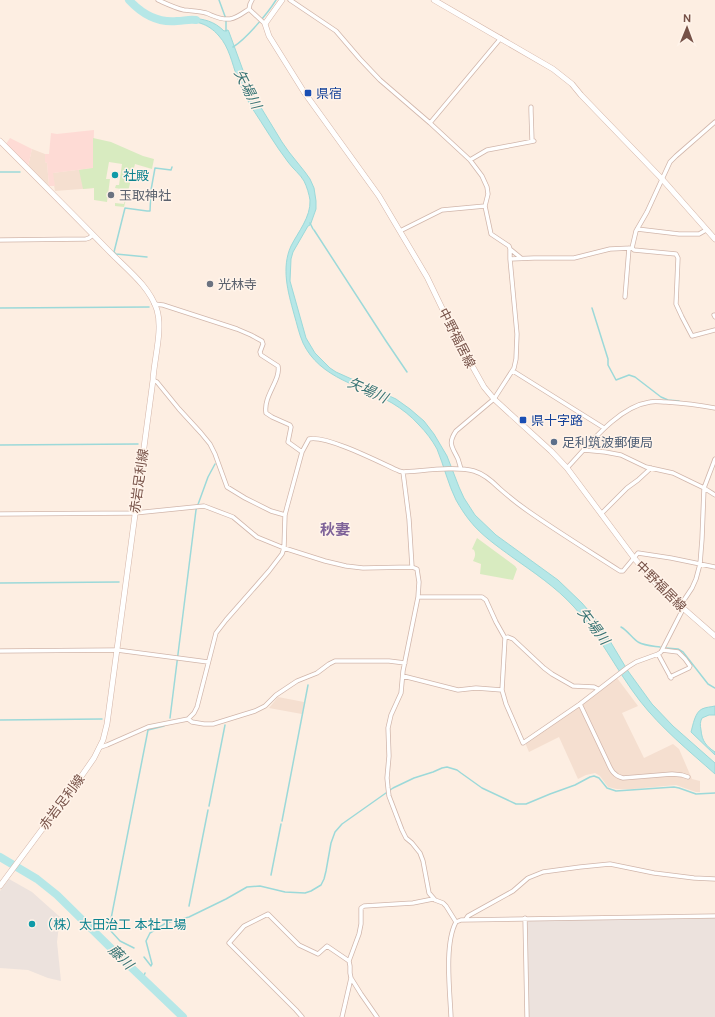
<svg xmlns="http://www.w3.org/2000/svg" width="715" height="1017" viewBox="0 0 715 1017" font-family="'DM Sans','Noto Sans JP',sans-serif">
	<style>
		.residential { fill: #f5dfd0 }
		.commercial { fill: #fedbd5 }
		.industrial { fill: #ece2dd }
		.green { fill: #d8ebc0 }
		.water { fill: #b6e7e7; stroke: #9cd9d9 }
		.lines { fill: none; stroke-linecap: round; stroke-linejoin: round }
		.stream { stroke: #9cd9d9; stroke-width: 1.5 }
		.river { stroke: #b6e7e7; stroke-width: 8 }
		.street-casing { stroke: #d1b6ab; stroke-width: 5 }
		.secondary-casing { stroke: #d4b5a8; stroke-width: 6 }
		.street { stroke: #fff; stroke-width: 3.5 }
		.secondary { stroke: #fff; stroke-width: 5 }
		.transit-dot { fill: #1a4fb4; stroke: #fff3e9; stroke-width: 1.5 }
		.culture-dot { fill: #0f9aa8; stroke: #fff3e9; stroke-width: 1.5 }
		.worship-dot { fill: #6b7280; stroke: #fff3e9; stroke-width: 1.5 }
		.service-dot { fill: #5c6f8a; stroke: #fff3e9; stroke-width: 1.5 }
		.labels { text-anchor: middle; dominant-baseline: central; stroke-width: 3; stroke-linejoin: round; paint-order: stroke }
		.transit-label { font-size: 13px; fill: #164399; stroke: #fff3e9; text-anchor: start }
		.culture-label { font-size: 13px; fill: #0d838f; stroke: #fff3e9; text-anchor: start }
		.worship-label { font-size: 13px; fill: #5b616d; stroke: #fff3e9; text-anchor: start }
		.street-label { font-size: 13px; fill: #765147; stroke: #fff3e9 }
		.service-label { font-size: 13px; fill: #4e5e75; stroke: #fff3e9; text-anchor: start }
		.water-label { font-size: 14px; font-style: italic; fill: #387474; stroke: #fff3e9 }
		.quarter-label { font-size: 15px; font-weight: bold; fill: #7f6399; stroke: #fff3e9 }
	</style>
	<rect width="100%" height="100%" fill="#fdeee2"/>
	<path class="residential" d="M32,149L45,154V162L47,163L49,186L28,166Z
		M93,168L94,188L55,191L52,173Z
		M617,678L638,706L622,713L644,758L673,744L679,749L692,779L700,781V792H696L676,785L633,789H617L608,787L600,776L595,773L586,775L578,779L559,737L529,752L526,745V743Z
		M278,697L304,702L302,714L269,708Z"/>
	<path class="commercial" d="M94,130L93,168L53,173L55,186H49L47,163L45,162V154H49L51,133L57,134Z
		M10,138L32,149L28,166L6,144Z"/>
	<path class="industrial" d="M9,879L32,892L60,917L57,942L61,981L48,978L28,970L0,968V891Z
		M715,918V1017H528L527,922L530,920Z"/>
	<path class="green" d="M93,138L111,142L143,156L154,159L152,169L135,164L124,207L115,206V203L124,204L127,190L115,188L116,185H119L122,164L109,162L106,179H110L107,202L94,200V188L83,189L79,170L93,168Z
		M477,538L515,566L517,569L513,580L480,574L481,564L473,561C475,557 476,554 474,550L472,549Z"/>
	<path class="water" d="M191,18C204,19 214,21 224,31L228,30L229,32L248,84L254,96L282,142L289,152L305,172L310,179L314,188L316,201V209L311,223L310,225L308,226L293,252L291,259L290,281L306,338L315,353L330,368L336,372L396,399L410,409L424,421L434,434L447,456L459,487L464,498L475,515L496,535L558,580L582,603L594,617L607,636L628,671L652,704L673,726L715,763V774C689,751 661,728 640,701C616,670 600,635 574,607C556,587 533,572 512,557C497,546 481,535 470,521C465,515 460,507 456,500C448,484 444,466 437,449C432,440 426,432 419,425C411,416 402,409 392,403C361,385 320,379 303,343C299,334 297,324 294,314C288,292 281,268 291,246C298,232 311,217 310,200C309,194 307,187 304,181C300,174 293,169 288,162C275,145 264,126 252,108C246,98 241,87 237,77C232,63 229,47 219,36C207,22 196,22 179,19Z
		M715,706V715H709L702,718C700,722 700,725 701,730C702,741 706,746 715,752V755L691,732C693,725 695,712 702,709C706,707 711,707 715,706Z"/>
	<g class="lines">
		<path class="stream" d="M219,0L226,19V31
			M233,47C246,39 268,13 276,0
			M0,172H20
			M310,223L313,229
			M314,230L386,341L407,372
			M147,257L116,254L114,252L125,208L147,211H150L151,190L155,168L171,170L172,167
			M0,308L149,307
			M592,308L608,359V365L616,380L629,375L635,377L661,397L668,400L679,401
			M0,445L138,444
			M0,583L119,582
			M621,627C628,631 632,638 638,642C645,646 653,646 660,647
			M666,648L678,649L683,652L708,684L715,688
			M170,718L196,510L208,477L215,464
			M0,720L102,719
			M209,806L225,725
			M282,821L308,685
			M271,875L281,824
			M189,906L208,810
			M134,948L120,941L109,929L148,730L164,726
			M144,957L151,966
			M151,966L152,964L146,941L150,933L166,923L189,917L226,899L247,887L260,886L285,892L305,893L311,891L321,885L324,879L326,871L331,843L335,832L342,824L393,788L414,778L433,772L442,768L447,767L457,770L461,773L482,788L516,804H526L550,794L575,785L590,777L594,776L599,778L607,788L616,791L674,787L679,788L696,794L715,793
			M143,978L145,973"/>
		<path class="river" d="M129,0C142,14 158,23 177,21C184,21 188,19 196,20
			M0,857L37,879L57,895L116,953L183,1017"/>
		<defs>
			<path id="street" d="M158,0C167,4 175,8 184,10C192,11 199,11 206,13C214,16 220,20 230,19C237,18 243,13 249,9L265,24
				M290,0L336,31L360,59L380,80L430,123L470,160L482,176L487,187L488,194L485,206L491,234L509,246L510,249L521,258
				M249,9L250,4L252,0
				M531,107V111L532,141
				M430,123L501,38
				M470,160L487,150L534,141
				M637,229L679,234H699L706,230
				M400,231L442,210L485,206
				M0,240L86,239L89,238L93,235
				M632,248L636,231L647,212L670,162L676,156L715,122
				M510,259L534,258H574L610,249L632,248L634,250L676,254L678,258L676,304L682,317L692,336L715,330
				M625,297L629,248
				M154,304L163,305L237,329L251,335L262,341L263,344L260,352L261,355L278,366C281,380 263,396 266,413L272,417L290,425L291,427L288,442L302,452
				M714,315L715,317
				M513,371L604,428
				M153,380L157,382L179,409L201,433L210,444L215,454L227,487L245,498L271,511L285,515
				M584,450L605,452L621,455L646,467L673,473L704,488L715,495
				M567,468C589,445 617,407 650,402C655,401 661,402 666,402C682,403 699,405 715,408
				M461,469C460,466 459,462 458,459C453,448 447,444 456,431L488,404L494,399L514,368L516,359L517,334L510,259V249
				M403,472L409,519L412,567
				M0,514L135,513L204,506L233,517L257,537L284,548L325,561L346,566L363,568L412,567L417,569L419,582L418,597L403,671L401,693L391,715L388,728L389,756L387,778L388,788L389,796L402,830L406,838L412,843L420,853L423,861L429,893L435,900L443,903L446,906L456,922
				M601,514L627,488L638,480L651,468
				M418,597H482L486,600L496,622L505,638L502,690L506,704L523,743L580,704L628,667L636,662L658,654L661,652L683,609
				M680,606L692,588L696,579L700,564L702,539L704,488L715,459
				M505,638L508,637L513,639L544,668L552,674L573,686L594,687L598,689
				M662,650L678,652L685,659L690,666L689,668L670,677
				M0,651L117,650L208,662
				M658,654L671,678
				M403,676L458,690L476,688L502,690
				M580,704L608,763C611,770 614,776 623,778L672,774L682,775L688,777
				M188,719L192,722L204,724H213L255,711L265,706L276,695L297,681L317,673L329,664L335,661H389L405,663
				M101,747L107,745L148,727L188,719L194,713L197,707L216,633L226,620L269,571L282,554L284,548L285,515L287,507L302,452L309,439C327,435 381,463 399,471L403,472C423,471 455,466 474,471C484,474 492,481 499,488C508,496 518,504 528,511C558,532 589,551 620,571H623L638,553L671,558L715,567
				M525,918L527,1017
				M466,919L468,916L513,891L528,878L543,872L580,867L610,864L654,873L694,878L715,879
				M302,1017L296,1010L229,943L244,926L268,914L299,945L318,954L327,946L349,961
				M342,1017L351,978
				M377,1017L361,994L351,978L350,973V966L349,961L359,934L361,924V908L364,906L413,903L433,899
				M451,1017C450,992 444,944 456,922L461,920L715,916"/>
			<path id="secondary" d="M282,0L267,21L265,24L269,36L304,92L379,196L427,277L456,337L484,387L494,399L551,451L567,468L634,558L660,588L715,636
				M434,0L553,69L572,84L581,95L662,179L715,239
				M0,141C36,177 72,213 107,249C125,268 149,285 157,310C163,330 154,359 153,380L107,724L103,740L94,758L78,781L0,886"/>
		</defs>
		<use href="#street" class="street-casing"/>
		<use href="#secondary" class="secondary-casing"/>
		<use href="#street" class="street"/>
		<use href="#secondary" class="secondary"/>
	</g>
	<g class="transit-dot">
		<rect x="304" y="89" width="8" height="8" rx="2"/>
		<rect x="519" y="416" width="8" height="8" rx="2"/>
	</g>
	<g class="culture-dot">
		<circle cx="115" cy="175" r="4"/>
		<circle cx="32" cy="924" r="4"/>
	</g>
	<g class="worship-dot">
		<circle cx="111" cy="195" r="4"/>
		<circle cx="210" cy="284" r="4"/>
	</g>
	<circle class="service-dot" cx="554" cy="442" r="4"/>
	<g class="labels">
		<g class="transit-label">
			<text x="316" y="93">県宿</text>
			<text x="531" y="420">県十字路</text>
		</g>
		<g class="culture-label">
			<text x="123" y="175">社殿</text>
			<text x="40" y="924">（株）太田治工 本社工場</text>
		</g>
		<g class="worship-label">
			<text x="119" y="195">玉取神社</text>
			<text x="218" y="284">光林寺</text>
		</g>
		<g class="street-label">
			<text transform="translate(457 338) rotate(63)">中野福居線</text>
			<text transform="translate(139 481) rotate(-82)">赤岩足利線</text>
			<text transform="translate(661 586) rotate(45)">中野福居線</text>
			<text transform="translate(62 802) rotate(-53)">赤岩足利線</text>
		</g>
		<g class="service-label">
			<text x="562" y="442">足利筑波郵便局</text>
		</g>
		<g class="water-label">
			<text transform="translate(248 89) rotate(63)">矢場川</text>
			<text transform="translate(368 390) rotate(24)">矢場川</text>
			<text transform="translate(594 626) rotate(53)">矢場川</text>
			<text transform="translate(121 957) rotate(44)">藤川</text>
		</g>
		<g class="quarter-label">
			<text x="335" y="530">秋妻</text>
		</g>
	</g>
	<g transform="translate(687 28) rotate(1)" stroke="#fff3e9" stroke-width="3" paint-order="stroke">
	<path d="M0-3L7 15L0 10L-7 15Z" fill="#765147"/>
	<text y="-6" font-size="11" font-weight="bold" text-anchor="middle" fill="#765147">N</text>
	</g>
</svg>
